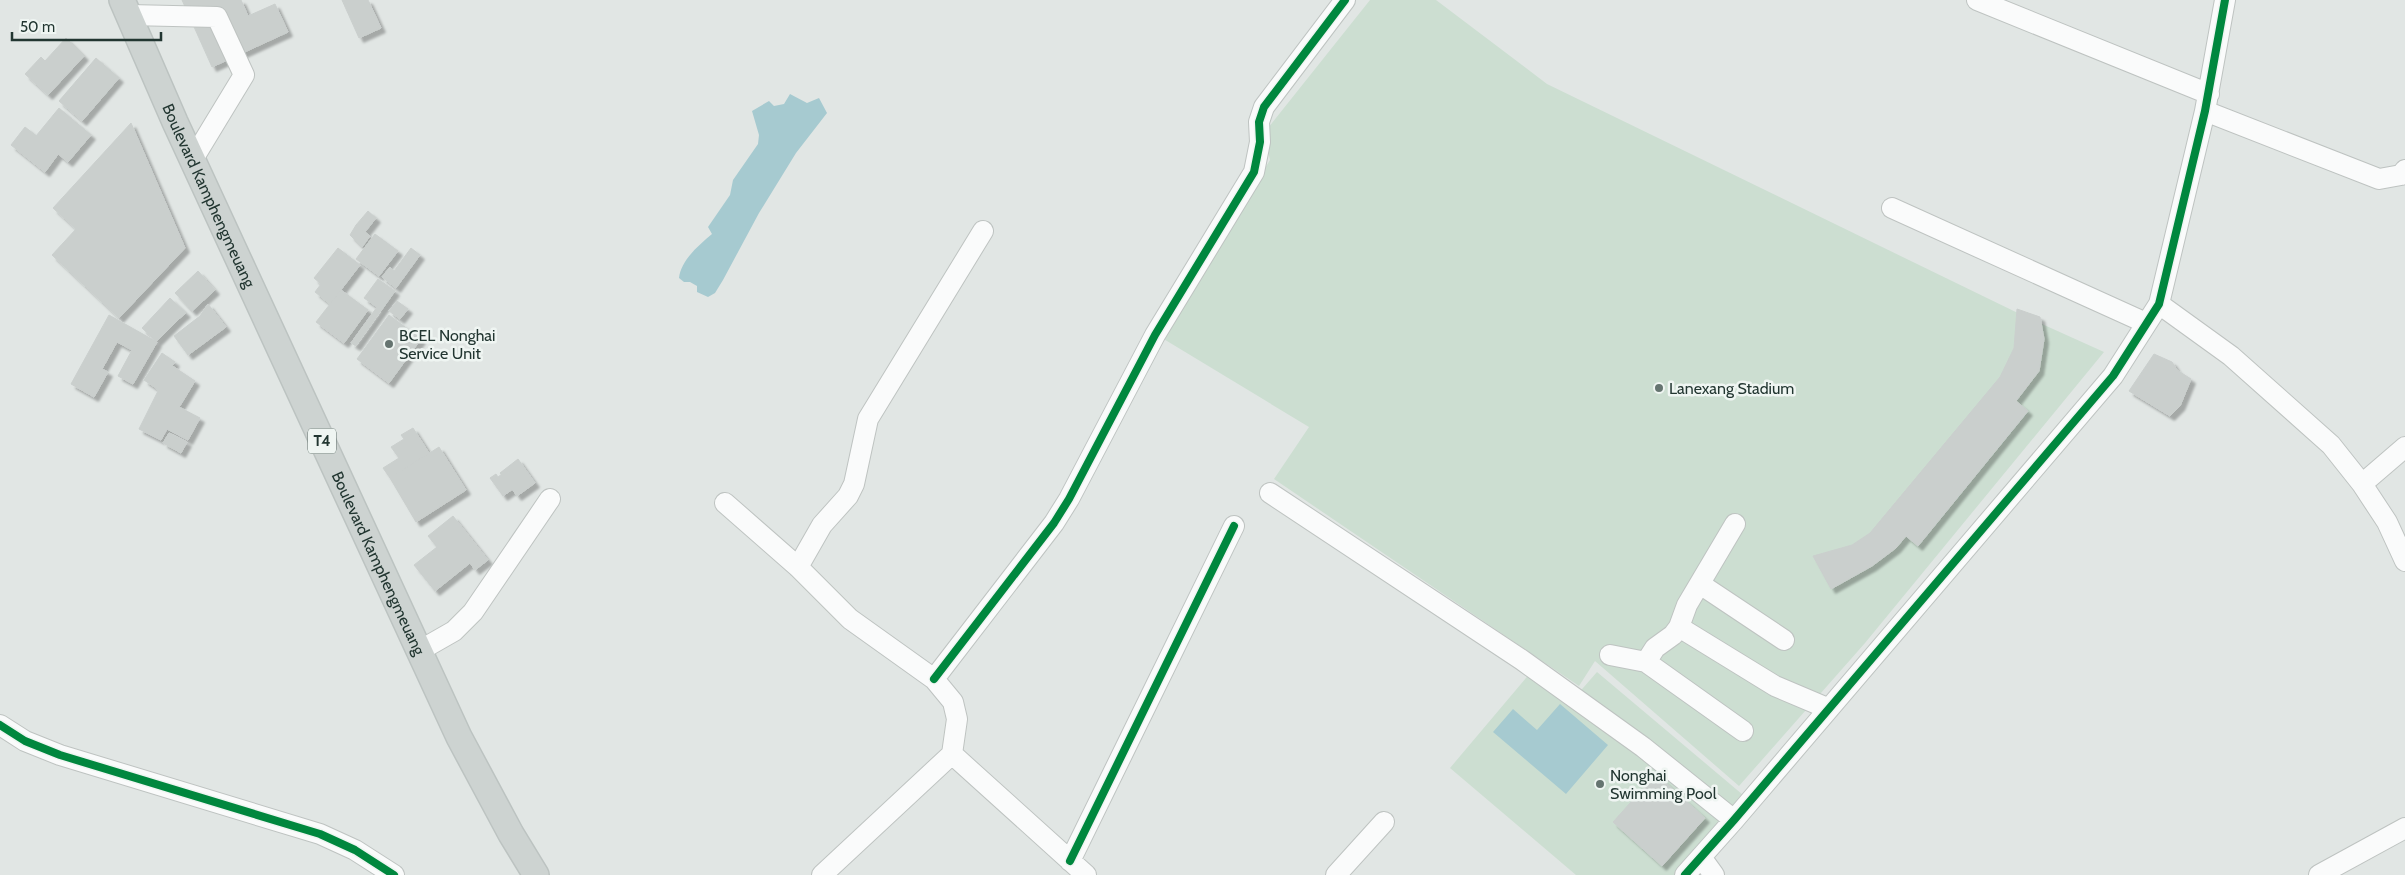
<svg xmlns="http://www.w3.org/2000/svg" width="2405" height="875" viewBox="0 0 2405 875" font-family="Cabin,sans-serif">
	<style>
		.green { fill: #ccded1 }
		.water { fill: #a6cad0 }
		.building { fill: #cacfcd; stroke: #cacfcd; filter: url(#shadow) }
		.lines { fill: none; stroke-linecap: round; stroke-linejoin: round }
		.minor-casing { stroke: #bec3c1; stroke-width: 22 }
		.major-casing { stroke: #bcc3c1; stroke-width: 28 }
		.minor { stroke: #fafbfb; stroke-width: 20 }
		.major { stroke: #cdd3d1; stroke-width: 25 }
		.cycleway-casing { stroke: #eff5f2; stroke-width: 11 }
		.cycleway { stroke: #00873e; stroke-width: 8 }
		.poi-dot { fill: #657470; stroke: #eff5f2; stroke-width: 2 }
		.labels { text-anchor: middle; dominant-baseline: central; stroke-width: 5; stroke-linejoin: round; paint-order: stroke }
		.shield { fill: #eff5f2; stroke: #606f6b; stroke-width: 1 }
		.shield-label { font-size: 15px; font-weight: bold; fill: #223631 }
		.street-label { font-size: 16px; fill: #223631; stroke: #eff5f2 }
		.poi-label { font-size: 16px; fill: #223631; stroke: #eff5f2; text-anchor: start }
	</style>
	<defs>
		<filter id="shadow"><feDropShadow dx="4.5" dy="4.5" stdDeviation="1" flood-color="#0004"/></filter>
	</defs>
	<rect width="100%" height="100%" fill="#e1e6e4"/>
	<path class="green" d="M1370,0H1436L1547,84L2024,316L2104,352L1865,643L1739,786L1595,661L1579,686L1274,479L1309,427L1162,338L1270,160L1264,133Z
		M1531,672L1569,704L1597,672L1749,800L1682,875H1576L1450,768Z"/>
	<path class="water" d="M790,94L807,103L819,98L827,113L796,153L759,213L723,280L715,293L708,297L697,292V286L690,282H684L679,278C681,260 699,245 712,234L708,227L730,195L733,180L758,144L759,135L752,111L769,101L774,106L784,104Z
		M1560,704L1608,745L1566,794L1493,732L1513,709L1537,730Z"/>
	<path class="building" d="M182,0H241L248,16L275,4L288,32L212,67Z
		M342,0H368L381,28L359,38Z
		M66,38L84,56L48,95L25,74L41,57L45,61Z
		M96,58L119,78L82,121L59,101Z
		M59,108L91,135L68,162L36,136Z
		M131,123L185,248L119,318L52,255L76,229L53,208Z
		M25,127L59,153L45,172L11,145Z
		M368,211L376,218L365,232L356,225Z
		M356,225L370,236L362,247L350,235Z
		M375,234L398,251L379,276L356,259Z
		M338,248L360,265L330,304L315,292L321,284L314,278Z
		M411,248L420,255L396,288L382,277L390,267L394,271Z
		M198,271L215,290L192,311L175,293Z
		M378,279L395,291L356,346L351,343L377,307L364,298Z
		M341,290L368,310L344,343L316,322Z
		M170,298L186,313L180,318L176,313L154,335L158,340L156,341L142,328Z
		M397,301L408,309L400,319L389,311Z
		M208,304L226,327L188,355L174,336L200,316Z
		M2017,309L2040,317L2044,339L2039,371L2016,401L2028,411L1918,546L1906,536L1896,548L1872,566L1831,589L1813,556L1852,545L1870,533L2000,377L2014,348Z
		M176,313L180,318L158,340L154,335Z
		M109,315L157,342L133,384L118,376L132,350L117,342L102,369L108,372L94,397L71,384Z
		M389,315L421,339L389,383L357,359Z
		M162,353L175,362L156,388L144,380Z
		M2154,354L2172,362L2177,370L2191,379L2180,406L2170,416L2129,391Z
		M171,365L195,381L181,404L158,391L156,388Z
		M158,391L181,404L179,407L200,418L188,440L167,429L161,440L139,429Z
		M413,428L429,453L390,478L383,468L399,458L391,447L404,439L401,435Z
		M169,433L187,442L181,453L163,443Z
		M439,447L466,490L416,522L390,478Z
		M518,459L535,483L517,496L512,489L524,481L515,467L507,473L509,475L505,479L500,473Z
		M515,467L524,481L503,496L490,478L496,474L498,477L502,474L505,479L509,475L507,473Z
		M453,516L488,560L475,570L470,563L435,591L414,565L437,547L428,536Z
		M1656,774L1705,818L1662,866L1613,822Z"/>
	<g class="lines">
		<defs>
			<path id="minor" d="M1977,0L2209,94
				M129,15L217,17L244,75L193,159
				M2205,111L2379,179L2401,175L2405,170
				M1892,208L2146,323
				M2159,304L2231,356L2331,445L2362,484L2387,522L2405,561
				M2362,484L2405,447
				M1270,493L1522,660L1643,747L1734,820
				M725,503L798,567L850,619L934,679L953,702L957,719L952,754L822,875
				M798,567L822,525L848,496L854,484L868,419L983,231
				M1700,584L1784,640
				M1679,627L1775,686L1827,708
				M419,651L454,631L473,612L550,499
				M1610,655L1646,662L1743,731
				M1646,662L1655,648L1673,635L1679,627L1687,605L1735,524
				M934,679L1054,523L1069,499L1155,335L1254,172L1260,142L1259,122L1264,107L1345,0
				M0,725L25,741L60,755L320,834L355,850L394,875
				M952,754L1086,875
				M1701,857L1714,875
				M1070,861L1234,526
				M1336,875L1384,822
				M1685,875L1734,820L2113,376L2159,304L2205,111L2225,0
				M2319,875L2405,828"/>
			<g id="major">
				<path id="s1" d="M122,0L175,122L459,737L511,834L536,875"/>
			</g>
		</defs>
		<use href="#minor" class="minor-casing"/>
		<use href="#major" class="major-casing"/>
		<use href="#minor" class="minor"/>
		<use href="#major" class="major"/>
		<defs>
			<path id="cycleway" d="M934,679L1054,523L1069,499L1155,335L1254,172L1260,142L1259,122L1264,107L1345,0
				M0,725L25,741L60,755L320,834L355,850L394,875
				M1070,861L1234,526
				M1685,875L1734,820L2113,376L2159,304L2205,111L2225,0"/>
		</defs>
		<use href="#cycleway" class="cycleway-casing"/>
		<use href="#cycleway" class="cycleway"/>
	</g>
	<g class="poi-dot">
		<circle cx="389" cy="344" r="5"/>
		<circle cx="1659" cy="388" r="5"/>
		<circle cx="1600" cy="784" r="5"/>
	</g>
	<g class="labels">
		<rect class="shield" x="308" y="428.5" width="28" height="25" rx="4"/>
		<g class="shield-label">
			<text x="322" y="441">T4</text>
		</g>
		<g class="street-label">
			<text stroke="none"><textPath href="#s1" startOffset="214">Boulevard Kamphengmeuang</textPath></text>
			<text stroke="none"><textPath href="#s1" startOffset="619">Boulevard Kamphengmeuang</textPath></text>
		</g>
		<g class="poi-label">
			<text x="399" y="335">BCEL Nonghai<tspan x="399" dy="18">Service Unit</tspan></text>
			<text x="1669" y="388">Lanexang Stadium</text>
			<text x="1610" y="775">Nonghai<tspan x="1610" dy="18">Swimming Pool</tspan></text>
		</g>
	</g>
	<path d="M12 32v8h149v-8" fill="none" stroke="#223631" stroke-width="2.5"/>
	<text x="20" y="32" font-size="15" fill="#223631" stroke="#eff5f2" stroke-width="4" paint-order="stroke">50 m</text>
</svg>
